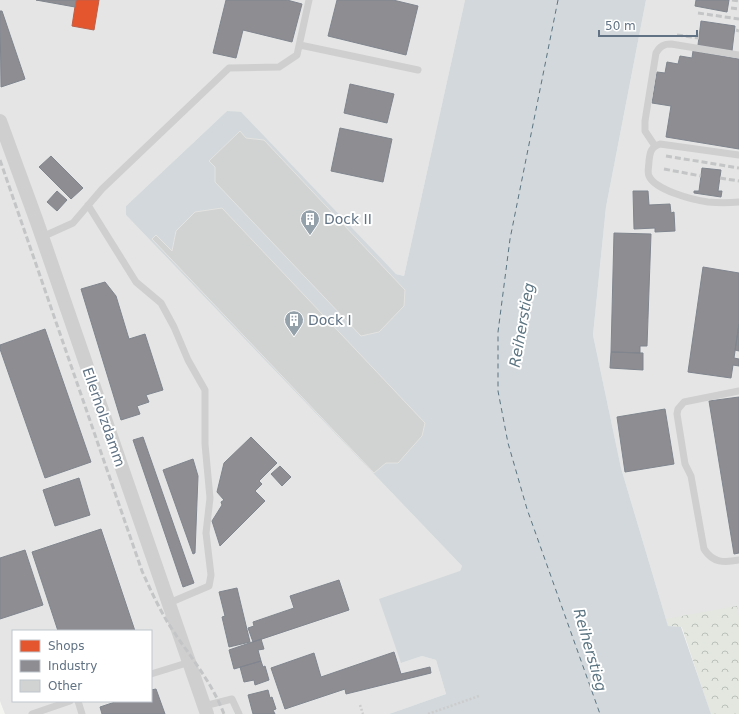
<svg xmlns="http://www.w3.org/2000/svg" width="739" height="714" viewBox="0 0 739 714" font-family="'DejaVu Sans',sans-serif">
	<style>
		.built { fill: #e4e5e4; fill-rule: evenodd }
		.forest { fill: url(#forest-crowns) }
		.water { fill: #d2d8db }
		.shops { fill: #e4572e; stroke: #bc5f48 }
		.industry { fill: #8d8d92; stroke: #80858e }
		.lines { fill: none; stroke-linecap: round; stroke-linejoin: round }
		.ferry { stroke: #5c7582; stroke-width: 1; stroke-dasharray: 5 4; stroke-linecap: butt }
		.building { fill: #d1d2d2; stroke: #e3e3e1 }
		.path { stroke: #ccc; stroke-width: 2.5; stroke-dasharray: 2 2; stroke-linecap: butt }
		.service { stroke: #cfcfd0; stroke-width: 7 }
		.minor { stroke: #cfcfd0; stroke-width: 14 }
		.rail { stroke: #c4c5c6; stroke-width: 3; stroke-dasharray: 6 3; stroke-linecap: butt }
		.labels { text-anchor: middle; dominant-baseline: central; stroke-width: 4; stroke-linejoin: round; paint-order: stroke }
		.poi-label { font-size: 14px; fill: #607284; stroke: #fff; text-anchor: start }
		.street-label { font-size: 14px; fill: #607284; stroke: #fff }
		.water-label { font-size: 15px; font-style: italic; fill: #5c7582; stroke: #fff }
	</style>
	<defs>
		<pattern id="forest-crowns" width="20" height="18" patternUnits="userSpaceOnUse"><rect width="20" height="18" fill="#e3e7df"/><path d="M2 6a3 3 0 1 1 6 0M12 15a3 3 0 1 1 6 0" fill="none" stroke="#bbc0ba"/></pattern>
	</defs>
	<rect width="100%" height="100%" fill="#f4f4f1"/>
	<path class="built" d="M0,0H465L404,276L396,274L227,111L126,206V215L462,566L460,571L401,663L422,656L436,660L446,694L389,714H5L0,701ZM13,631H151V701H13Z
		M646,0H739V714H711L682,627L668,626L621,468L593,335L606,207Z"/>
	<path class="forest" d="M737,606L739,620V714H711L682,627L668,626L666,619Z"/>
	<path class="water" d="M465,0H646L606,207L593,335L621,468L668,626L681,627L711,714H389L446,694L436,660L422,656L401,663L379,599L460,571L462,566L126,215V206L227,111L241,112L396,274L404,276Z"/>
	<path class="shops" d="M76,0H99L94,30L72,26Z"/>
	<path class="industry" d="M36,0H76L75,7Z
		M226,0H287L302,4L292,42L243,30L236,58L213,53Z
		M337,0H393L418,6L406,55L328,36Z
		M696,0H729L727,12L695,6Z
		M0,11H2L25,79L1,87Z
		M701,21L735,26L732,51L698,45Z
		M693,51L739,59V149L666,137L671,106L652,103L657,72L665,73L667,62L678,64L680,56L692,58Z
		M350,84L394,94L387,123L344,113Z
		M340,128L392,139L383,182L331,171Z
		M51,156L83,188L71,199L39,167Z
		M702,168L721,170L718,191H722L721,197L694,193V191H699Z
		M57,191L67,200L57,211L47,202Z
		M633,191H648L649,205L670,204L671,213L674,212L675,231L655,232V228L634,229Z
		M614,233L651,234L647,346H640V353L611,352Z
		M703,267L739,273V324L734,358L739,359V366L733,365L731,378L688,372Z
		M105,282L116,296L129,339L145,334L163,390L146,395L149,402L137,406L140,414L121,420L81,289Z
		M739,324V351L735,350Z
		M45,329L91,462L45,478L0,349V345Z
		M611,352L643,353V370L610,368Z
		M739,397V553L734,554L709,401Z
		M665,409L674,464L625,472L617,417Z
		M143,437L194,583L183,587L133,440Z
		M251,437L277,463L259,481L262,484L255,491L265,501L220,546L212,521L222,505L221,502L224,500L217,492L224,463Z
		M193,459L198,476L195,553L193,554L163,470Z
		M280,466L291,477L282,486L271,474Z
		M79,478L90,515L55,526L43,490Z
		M101,529L135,631H58L32,552Z
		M25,550L43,605L0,619V558Z
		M339,580L349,610L253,642L248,628L254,626L253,622L294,608L290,596Z
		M237,588L250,642L229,647L222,617L225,616L219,592Z
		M261,639L264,649L258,650L261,661L234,669L229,650Z
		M394,652L401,674L430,667L431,673L346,694L345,689L285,709L271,668L314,653L321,677Z
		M261,661L263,667L265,666L269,680L255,685L254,680L244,682L240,667Z
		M156,689L165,714H102L100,707L118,701H151V690Z
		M268,690L270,698L272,697L276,709L273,710L275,714H253L248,695Z"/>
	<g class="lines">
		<path class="ferry" d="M558,0L510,239L498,332V391L508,443L527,509L600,714"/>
	</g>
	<path class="building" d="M240,131L246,138L264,140L405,290L404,306L379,332L361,336L215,182V167L209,161Z
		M222,208L425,423L422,436L398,463H386L374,473L152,239L156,235L172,251L176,231L195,212Z"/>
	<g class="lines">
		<path class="path" d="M360,705L363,714
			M428,714L479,696"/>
		<path class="service" d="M300,45L418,70
			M655,146L645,131V121L656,53C660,46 664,44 671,44L739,55
			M739,155L660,144C651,147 650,152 649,161C649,166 647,172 649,176C655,190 693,200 708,202C718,203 728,203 739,202
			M88,205L136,282L161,303L174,327L188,360L205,390V444L210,498L206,533L211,575L209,586L169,603
			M42,237L73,223L102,189L229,68L279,67L297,55L309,0
			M739,391L684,402L678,409L677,414L685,464L691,476L704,549C713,563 724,563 739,560
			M151,674L190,662
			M78,701L82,714
			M204,706L232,699L239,714
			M32,714L70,701"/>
		<path class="minor" d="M0,121L37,222L207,714"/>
		<path class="rail" d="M732,0L739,1
			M731,8L739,9
			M698,13L739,19
			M736,30L739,31
			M677,35L699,38
			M666,156L739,168
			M0,160L142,571C150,589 158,606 168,623C187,653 211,680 224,714
			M664,169L701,176
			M720,178L739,181"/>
	</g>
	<defs>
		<symbol id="building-pin" viewBox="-11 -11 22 30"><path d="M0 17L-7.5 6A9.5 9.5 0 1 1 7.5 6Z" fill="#94a0aa" stroke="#fff"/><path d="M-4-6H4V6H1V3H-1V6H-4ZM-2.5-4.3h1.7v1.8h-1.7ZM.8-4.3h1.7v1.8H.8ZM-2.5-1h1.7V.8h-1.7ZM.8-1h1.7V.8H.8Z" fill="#fff"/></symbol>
	</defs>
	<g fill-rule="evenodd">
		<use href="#building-pin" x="299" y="208" width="22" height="30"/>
		<use href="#building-pin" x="283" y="309" width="22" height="30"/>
	</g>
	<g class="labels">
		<g class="poi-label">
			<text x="324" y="219">Dock II</text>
			<text x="308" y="320">Dock I</text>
		</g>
		<g class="street-label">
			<text transform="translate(104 417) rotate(71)">Ellerholzdamm</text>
		</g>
		<g class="water-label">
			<text transform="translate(522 325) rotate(-80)">Reiherstieg</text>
			<text transform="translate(590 650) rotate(74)">Reiherstieg</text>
		</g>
	</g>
	<rect x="12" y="630" width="140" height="72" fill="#ffffff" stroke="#bfc7ce"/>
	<rect x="20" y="640" width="20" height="12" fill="#e4572e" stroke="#bfc7ce"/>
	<text x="48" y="650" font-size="12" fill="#607284">Shops</text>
	<rect x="20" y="660" width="20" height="12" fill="#8d8d92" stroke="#bfc7ce"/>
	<text x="48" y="670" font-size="12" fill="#607284">Industry</text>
	<rect x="20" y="680" width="20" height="12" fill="#d1d2d2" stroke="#bfc7ce"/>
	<text x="48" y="690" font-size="12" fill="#607284">Other</text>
	<path d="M599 30v6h98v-6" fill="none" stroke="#607284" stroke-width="2"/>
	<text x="605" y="30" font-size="12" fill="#607284" stroke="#ffffff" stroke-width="3" paint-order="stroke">50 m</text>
</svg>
